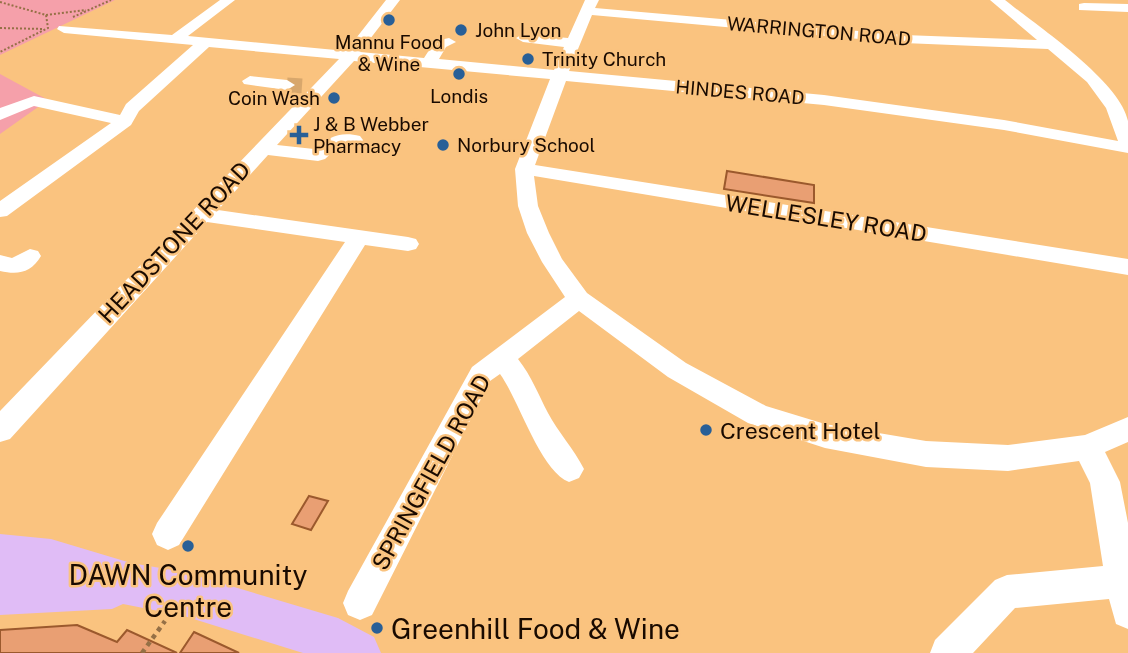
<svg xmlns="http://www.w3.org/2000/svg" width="1128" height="653" viewBox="0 0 1128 653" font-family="'Public Sans',sans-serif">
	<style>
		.green { fill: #f5a0aa }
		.building { fill: #e99f73; stroke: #9b592d; stroke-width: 2 }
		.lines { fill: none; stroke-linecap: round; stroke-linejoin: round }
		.minor-tunnel { stroke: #d8a76c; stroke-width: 15; stroke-dasharray: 15 7; stroke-linecap: butt }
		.path-far1 { stroke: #957046; stroke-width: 2; stroke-dasharray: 2 2; stroke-linecap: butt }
		.path { stroke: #957046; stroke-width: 4.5; stroke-dasharray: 4.5 4.5; stroke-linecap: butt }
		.minor { fill: #fff; fill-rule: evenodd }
		.major { fill: #e0bcf6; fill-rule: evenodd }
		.poi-dot { fill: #285f97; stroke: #fac37f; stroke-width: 2.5 }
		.labels { text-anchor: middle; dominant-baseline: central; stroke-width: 5; stroke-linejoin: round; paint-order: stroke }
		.far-poi-label { font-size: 19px; fill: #190a00; stroke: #fac37f; text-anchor: start }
		.far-street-label { font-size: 19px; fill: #190a00; stroke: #fac37f }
		.street-label { font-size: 23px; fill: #190a00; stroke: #fac37f }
		.poi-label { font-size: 23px; fill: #190a00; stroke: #fac37f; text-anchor: start }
		.near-poi-label { font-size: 28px; fill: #190a00; stroke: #fac37f }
	</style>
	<rect width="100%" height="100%" fill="#fac37f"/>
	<path class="green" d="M0,0H115L0,55Z
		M0,74L48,100L0,134Z"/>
	<path class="building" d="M727,171L814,185V203L724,189Z
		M309,496L328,501L311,530L292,524Z
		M77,625L117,642L127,630L177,653H0V630Z
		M194,632L239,653H180Z"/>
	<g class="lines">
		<path class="minor-tunnel" d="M287,85L302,86"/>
		<path class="path-far1" d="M0,2L46,15L48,28L0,52
			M46,15L86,10
			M73,17L111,0
			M0,28L44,29"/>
		<path class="path" d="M142,653L165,621"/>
		<path class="minor" d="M220,0H235L188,36L346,51L386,0H400L360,52L424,58L435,41L449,38L456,42L446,47L439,59L554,70L564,47L523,42L516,38L523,34L568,38L585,0H599L595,8L904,35L1037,40L990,0H1005C1037,26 1120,81 1128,121C1128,131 1128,143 1128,153L1004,130L824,105L566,81L535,165L1128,259V275L534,176L538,206L549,233L562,259L587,293L686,363L766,406L825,424L926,441L1008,445L1085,435L1128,417V442L1105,452L1120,482L1128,523V629L1116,624L1109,599L1015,608L973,653H930L935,640L995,580L1007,575L1103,566L1090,483L1079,461L1008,471L926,467L825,448L748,423L668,377L579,311L518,359C532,377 538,394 548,413C558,432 574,449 584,469L579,478L569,482C540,471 519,400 500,374L490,381L372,615L360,620L348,615L343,603L348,591L472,367L565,297L542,262L527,233L518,206L515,169L550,79L354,61L277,145L314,149C329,137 340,131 360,136L363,140L360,144L340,145L325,159L318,161L268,155L218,210L408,237L416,239L419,244L416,249L408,251L365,245L179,545L168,550L157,545L152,534L157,523L345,242L207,222L10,439L0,442V411L339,59L209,47L139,111L131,125L7,216L0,217V201L111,123L34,106L0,120V108L34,96L120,115L126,104L193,45L64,33L57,29L59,26L172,35ZM592,15L904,43L1048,49L1087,82L1106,108L1118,141L1004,120L824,95L569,71Z
			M1084,3L1128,4V12L1079,10V4Z
			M250,76L287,80L295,85L287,90L244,84L242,81Z
			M30,249L38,251L41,256C31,273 18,275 0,271V255L12,258Z"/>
		<path class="major" d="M0,534L51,539L131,563L184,572L338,618L374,637L381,653H303L184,616L123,604L112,609L0,615Z"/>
	</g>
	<g class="poi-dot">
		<circle cx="389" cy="20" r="7"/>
		<circle cx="461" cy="30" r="7"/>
		<circle cx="528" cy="59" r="7"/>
		<circle cx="459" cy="74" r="7"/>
		<circle cx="334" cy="98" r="7"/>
		<path d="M295.5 124.5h7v7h7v7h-7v7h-7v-7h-7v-7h7z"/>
		<circle cx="443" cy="145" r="7"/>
		<circle cx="706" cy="430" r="7"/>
		<circle cx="188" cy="546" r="7"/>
		<circle cx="377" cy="628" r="7"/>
	</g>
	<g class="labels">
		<g class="far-poi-label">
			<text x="475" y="30">John Lyon</text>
			<text x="389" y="42" text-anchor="middle">Mannu Food<tspan x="389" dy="22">&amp; Wine</tspan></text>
			<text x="542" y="59">Trinity Church</text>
			<text x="459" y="96" text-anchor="middle">Londis</text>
			<text x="320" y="98" text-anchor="end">Coin Wash</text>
			<text x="313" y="124">J &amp; B Webber<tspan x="313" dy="22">Pharmacy</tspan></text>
			<text x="457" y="145">Norbury School</text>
		</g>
		<g class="far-street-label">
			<text transform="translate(819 31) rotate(5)">WARRINGTON ROAD</text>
			<text transform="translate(740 92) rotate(5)">HINDES ROAD</text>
		</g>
		<g class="street-label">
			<text transform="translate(826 218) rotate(9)">WELLESLEY ROAD</text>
			<text transform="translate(174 242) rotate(-47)">HEADSTONE ROAD</text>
			<text transform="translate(431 472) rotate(-61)">SPRINGFIELD ROAD</text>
		</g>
		<g class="poi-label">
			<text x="720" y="430">Crescent Hotel</text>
		</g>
		<g class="near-poi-label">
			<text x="188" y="574">DAWN Community<tspan x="188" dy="32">Centre</tspan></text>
			<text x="391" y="628" text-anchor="start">Greenhill Food &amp; Wine</text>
		</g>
	</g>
</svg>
